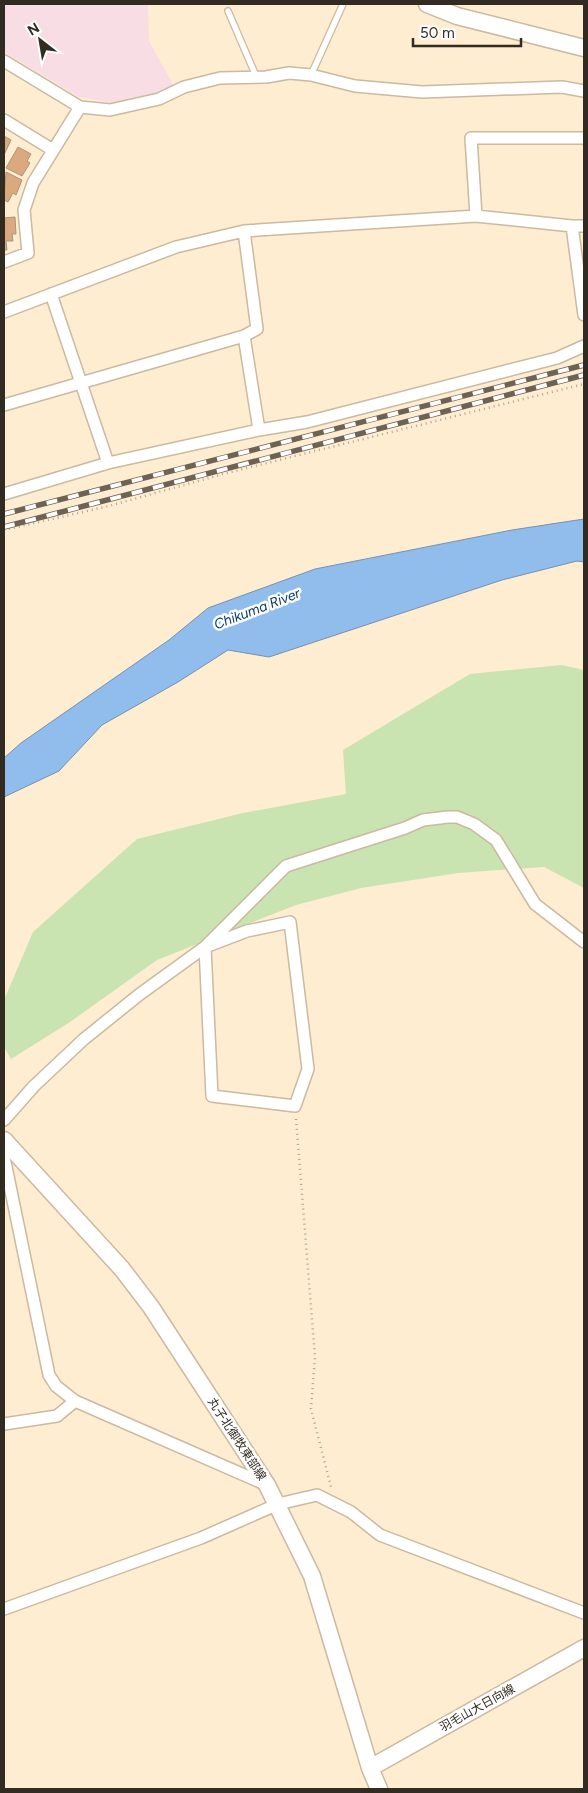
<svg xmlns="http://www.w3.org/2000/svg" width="588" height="1793" viewBox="0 0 588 1793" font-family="Figtree,'Noto Sans JP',sans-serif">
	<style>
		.commercial { fill: #f8dee4 }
		.green { fill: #c9e3b1 }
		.water { fill: #90bdec; stroke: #7491af }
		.building { fill: #dca97f; stroke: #ab9380 }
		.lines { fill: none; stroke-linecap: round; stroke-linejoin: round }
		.service-casing { stroke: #cbb9a0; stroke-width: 8 }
		.minor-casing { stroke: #cbb9a0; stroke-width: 14 }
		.secondary-casing { stroke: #cbb9a0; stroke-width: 19 }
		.path { stroke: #b1a38e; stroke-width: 2.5; stroke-dasharray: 1 4; stroke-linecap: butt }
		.service { stroke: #fff; stroke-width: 5.5 }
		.minor { stroke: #fff; stroke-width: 11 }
		.secondary { stroke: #fff; stroke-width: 16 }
		.rail-casing { stroke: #6d6254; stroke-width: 5.5 }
		.rail { stroke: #fff; stroke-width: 4; stroke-dasharray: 11; stroke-linecap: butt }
		.labels { text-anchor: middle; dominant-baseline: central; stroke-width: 5; stroke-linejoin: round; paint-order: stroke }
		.street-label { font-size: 12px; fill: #322b21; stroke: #fff }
		.water-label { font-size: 14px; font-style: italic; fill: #053a64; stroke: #fff }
	</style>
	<rect width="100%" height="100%" fill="#ffedd2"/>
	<path class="commercial" d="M4,4H148L149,41L174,86L159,95L111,103L79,97L4,52Z"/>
	<path class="green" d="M562,665L584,670V888L544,867L458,873L361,888L296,905L157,960L70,1022L11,1059L4,1047V1000L33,932L137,839L243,813L346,794L343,750L470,674Z"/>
	<path class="water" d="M584,519V562L577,561L502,580L269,657L228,650L178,682L102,725L59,771L4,797V758L21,743L169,640L208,608L315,569L512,530Z"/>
	<path class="building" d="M4,136L11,140L4,155Z
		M18,147L31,154L27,161L30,163L22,176L6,168Z
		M6,172L22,180L16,195L13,193L8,202L4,200Z
		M15,217L16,234H12L13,241H6L7,250H4V218Z"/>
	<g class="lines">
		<defs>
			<path id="service" d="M228,11L256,76
				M311,75L343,4"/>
			<path id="minor" d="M4,61L80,107L110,110L159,99L184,87L220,78L266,77L289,73L311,75L355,86L422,92L562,87L584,91
				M4,120L53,150
				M476,216L471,138H584
				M572,226L584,315
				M4,262L28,253L24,210L33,183L80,107
				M51,294L108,463
				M4,312L176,247L244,231L476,216L572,226H584
				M244,336L259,430
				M4,405L244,336L257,329L244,231
				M4,494L108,463L259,430L307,422L557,358L584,346
				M290,922L308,1069L295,1106L212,1096L205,947L247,931Z
				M4,1120L34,1086L84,1039L140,994L205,947L286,866L405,828L423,820L448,817H457L474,824L496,840L535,904L584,942
				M4,1157L49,1375L56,1386L75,1401L267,1485
				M4,1424L57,1416L75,1401
				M4,1609L201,1538L278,1504L317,1495L351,1512L380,1535L584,1613"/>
			<path id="secondary" d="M427,4L457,16L584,48
				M4,1140L122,1269L151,1307L267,1485L312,1576L370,1768L379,1789
				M370,1768L584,1648"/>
		</defs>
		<use href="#service" class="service-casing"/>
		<use href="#minor" class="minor-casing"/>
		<use href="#secondary" class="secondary-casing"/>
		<path class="path" d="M4,530L109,506L227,473L584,384
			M296,1119L315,1357L311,1409L331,1487"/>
		<use href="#service" class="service"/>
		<use href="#minor" class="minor"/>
		<use href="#secondary" class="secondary"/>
		<defs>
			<path id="rail" d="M4,514L584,365
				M4,527L584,375"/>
		</defs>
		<use href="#rail" class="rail-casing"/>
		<use href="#rail" class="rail"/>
	</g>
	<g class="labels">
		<g class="street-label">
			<text transform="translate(237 1439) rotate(57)">丸子北御牧東部線</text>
			<text transform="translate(477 1708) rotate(-29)">羽毛山大日向線</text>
		</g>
		<g class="water-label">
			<text transform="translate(257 609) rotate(-21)">Chikuma River</text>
		</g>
	</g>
	<rect width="588" height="1793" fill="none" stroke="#322b21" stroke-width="10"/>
	<g transform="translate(40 40) rotate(329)" stroke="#ffffff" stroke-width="4" paint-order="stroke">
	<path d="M0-4L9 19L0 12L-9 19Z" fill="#322b21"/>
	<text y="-8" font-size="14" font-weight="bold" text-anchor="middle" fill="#322b21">N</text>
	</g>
	<path d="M413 38v8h108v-8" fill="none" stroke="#322b21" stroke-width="2.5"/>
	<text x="420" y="38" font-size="15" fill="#322b21" stroke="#ffffff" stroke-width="4" paint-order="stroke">50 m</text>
</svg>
